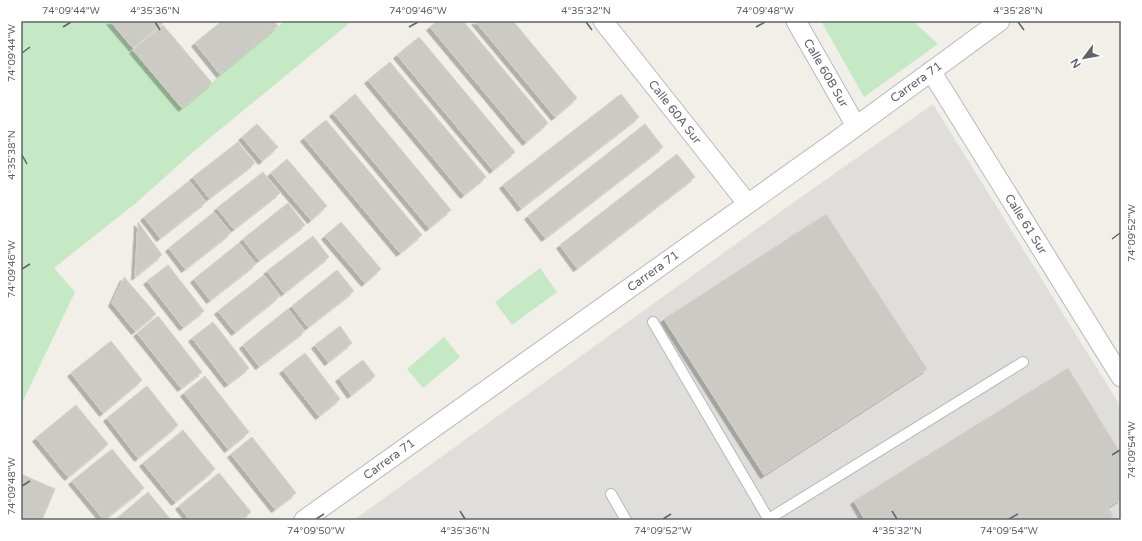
<svg xmlns="http://www.w3.org/2000/svg" width="1142" height="541" viewBox="0 0 1142 541" font-family="'Varela Round',sans-serif">
	<style>
		.industrial { fill: #e0deda }
		.green { fill: #c5e8c5 }
		.building { fill: #cccac5; stroke: #d6d1c6; filter: url(#shadow) }
		.lines { fill: none; stroke-linecap: round; stroke-linejoin: round }
		.lane-casing { stroke: #b5b8bc; stroke-width: 12 }
		.street-casing { stroke: #b5b8bc; stroke-width: 21 }
		.lane { stroke: #fff; stroke-width: 10 }
		.street { stroke: #fff; stroke-width: 19 }
		.ticks { fill: none; stroke: #5f6368; stroke-width: 1.5 }
		.labels { text-anchor: middle; dominant-baseline: central; stroke-width: 4; stroke-linejoin: round; paint-order: stroke }
		.street-label { font-size: 12px; fill: #5f6368; stroke: #fff }
		.neatline { fill: none; stroke: #5f6368; stroke-width: 1.5 }
		.ticks-label { font-size: 10px; text-anchor: middle; fill: #5f6368 }
	</style>
	<defs>
		<filter id="shadow"><feDropShadow dx="-3.5" dy="3.5" stdDeviation="0" flood-color="#0004"/></filter>
	</defs>
	<rect width="100%" height="100%" fill="#f1efe8"/>
	<path class="industrial" d="M933,104L1121,407V520H354L783,210Z"/>
	<path class="green" d="M21,21H110L182,108L212,83L220,74L285,21H352L194,151L136,203L54,268L75,292L21,405V69L23,67L21,64Z
		M821,21H913L938,44L864,97Z
		M540,268L557,292L512,325L495,302Z
		M444,337L460,357L423,388L407,369Z"/>
	<path class="building" d="M110,21H162L163,23L133,48Z
		M222,21H274L278,26L220,74L195,43Z
		M437,21H463L548,123L526,142L430,27Z
		M475,21H513L577,98L555,117Z
		M163,25L212,83L182,108L133,50Z
		M419,37L515,152L493,170L397,55Z
		M390,62L486,177L464,195L368,80Z
		M355,94L451,210L429,228L333,113Z
		M621,94L639,117L521,208L503,185Z
		M326,120L422,235L400,253L304,138Z
		M257,124L278,147L262,161L242,137Z
		M645,124L663,147L545,238L528,216Z
		M238,142L255,163L209,198L193,177Z
		M677,154L695,177L577,268L560,245Z
		M287,159L327,206L311,220L271,173Z
		M263,172L280,193L234,229L217,208Z
		M189,181L206,202L160,238L144,217Z
		M288,203L305,225L259,260L243,239Z
		M214,212L231,233L185,269L169,248Z
		M826,214L927,369L764,475L664,319Z
		M138,222L162,255L135,277Z
		M341,222L381,269L365,283L325,236Z
		M313,236L329,257L284,293L267,271Z
		M239,243L256,264L210,300L194,279Z
		M168,265L204,311L183,327L147,281Z
		M337,270L354,291L308,327L292,306Z
		M264,275L280,296L235,332L218,311Z
		M124,277L156,314L135,331L112,303Z
		M288,309L305,331L259,366L243,345Z
		M158,316L202,372L181,388L137,333Z
		M213,322L249,368L228,384L192,338Z
		M340,326L352,343L328,362L315,345Z
		M111,341L142,380L103,413L71,373Z
		M305,353L340,399L319,416L283,370Z
		M363,360L375,376L351,395L339,378Z
		M1068,368L1121,454V499L1108,507L1113,516L1108,520H865L854,501Z
		M205,376L249,432L228,449L184,393Z
		M147,386L178,425L138,458L107,418Z
		M76,405L108,444L68,477L36,438Z
		M183,430L215,469L175,502L143,463Z
		M252,437L296,493L275,509L231,454Z
		M112,449L144,488L104,520L72,481Z
		M219,473L251,512L241,520H190L179,506Z
		M21,474L55,489L42,520H21Z
		M148,492L171,520H115Z"/>
	<g class="lines">
		<defs>
			<path id="lane" d="M653,322L769,520
				M611,494L626,520
				M767,520L1023,362"/>
			<path id="street" d="M603,21L747,203
				M796,21L856,126
				M931,71L1121,377
				M304,520L836,141L1000,21"/>
		</defs>
		<use href="#lane" class="lane-casing"/>
		<use href="#street" class="street-casing"/>
		<use href="#lane" class="lane"/>
		<use href="#street" class="street"/>
	</g>
	<path class="ticks" d="M155,22L160,30M586,22L592,30M1018,22L1024,30M63,27L71,22M409,27L418,22M756,27L765,22M22,53L30,47M22,155L27,164M1112,239L1120,233M22,269L30,264M1112,455L1120,450M22,486L30,481M460,511L465,519M892,511L897,519M316,519L324,514M663,519L671,514M1009,519L1018,514"/>
	<g class="labels">
		<g class="street-label">
			<text transform="translate(826 73) rotate(60)">Calle 60B Sur</text>
			<text transform="translate(916 82) rotate(-36)">Carrera 71</text>
			<text transform="translate(675 112) rotate(52)">Calle 60A Sur</text>
			<text transform="translate(1026 224) rotate(58)">Calle 61 Sur</text>
			<text transform="translate(653 271) rotate(-36)">Carrera 71</text>
			<text transform="translate(389 459) rotate(-36)">Carrera 71</text>
		</g>
	</g>
	<rect width="1142" height="541" fill="none" stroke="#ffffff" stroke-width="44"/>
	<g transform="translate(1084 58) rotate(238)" stroke="#ffffff" stroke-width="3" paint-order="stroke">
	<path d="M0-3L7 15L0 10L-7 15Z" fill="#5f6368"/>
	<text y="-6" font-size="11" font-weight="bold" text-anchor="middle" fill="#5f6368">N</text>
	</g>
	<rect x="22" y="22" width="1098" height="497" class="neatline"/>
	<g class="ticks-label">
		<text x="71" y="14">74°09'44"W</text>
		<text x="155" y="14">4°35'36"N</text>
		<text x="418" y="14">74°09'46"W</text>
		<text x="586" y="14">4°35'32"N</text>
		<text x="765" y="14">74°09'48"W</text>
		<text x="1018" y="14">4°35'28"N</text>
		<text transform="translate(11 53) rotate(-90)" y="4">74°09'44"W</text>
		<text transform="translate(11 155) rotate(-90)" y="4">4°35'38"N</text>
		<text transform="translate(1131 233) rotate(-90)" y="4">74°09'52"W</text>
		<text transform="translate(11 269) rotate(-90)" y="4">74°09'46"W</text>
		<text transform="translate(1131 450) rotate(-90)" y="4">74°09'54"W</text>
		<text transform="translate(11 486) rotate(-90)" y="4">74°09'48"W</text>
		<text x="316" y="534">74°09'50"W</text>
		<text x="465" y="534">4°35'36"N</text>
		<text x="663" y="534">74°09'52"W</text>
		<text x="897" y="534">4°35'32"N</text>
		<text x="1009" y="534">74°09'54"W</text>
	</g>
</svg>
